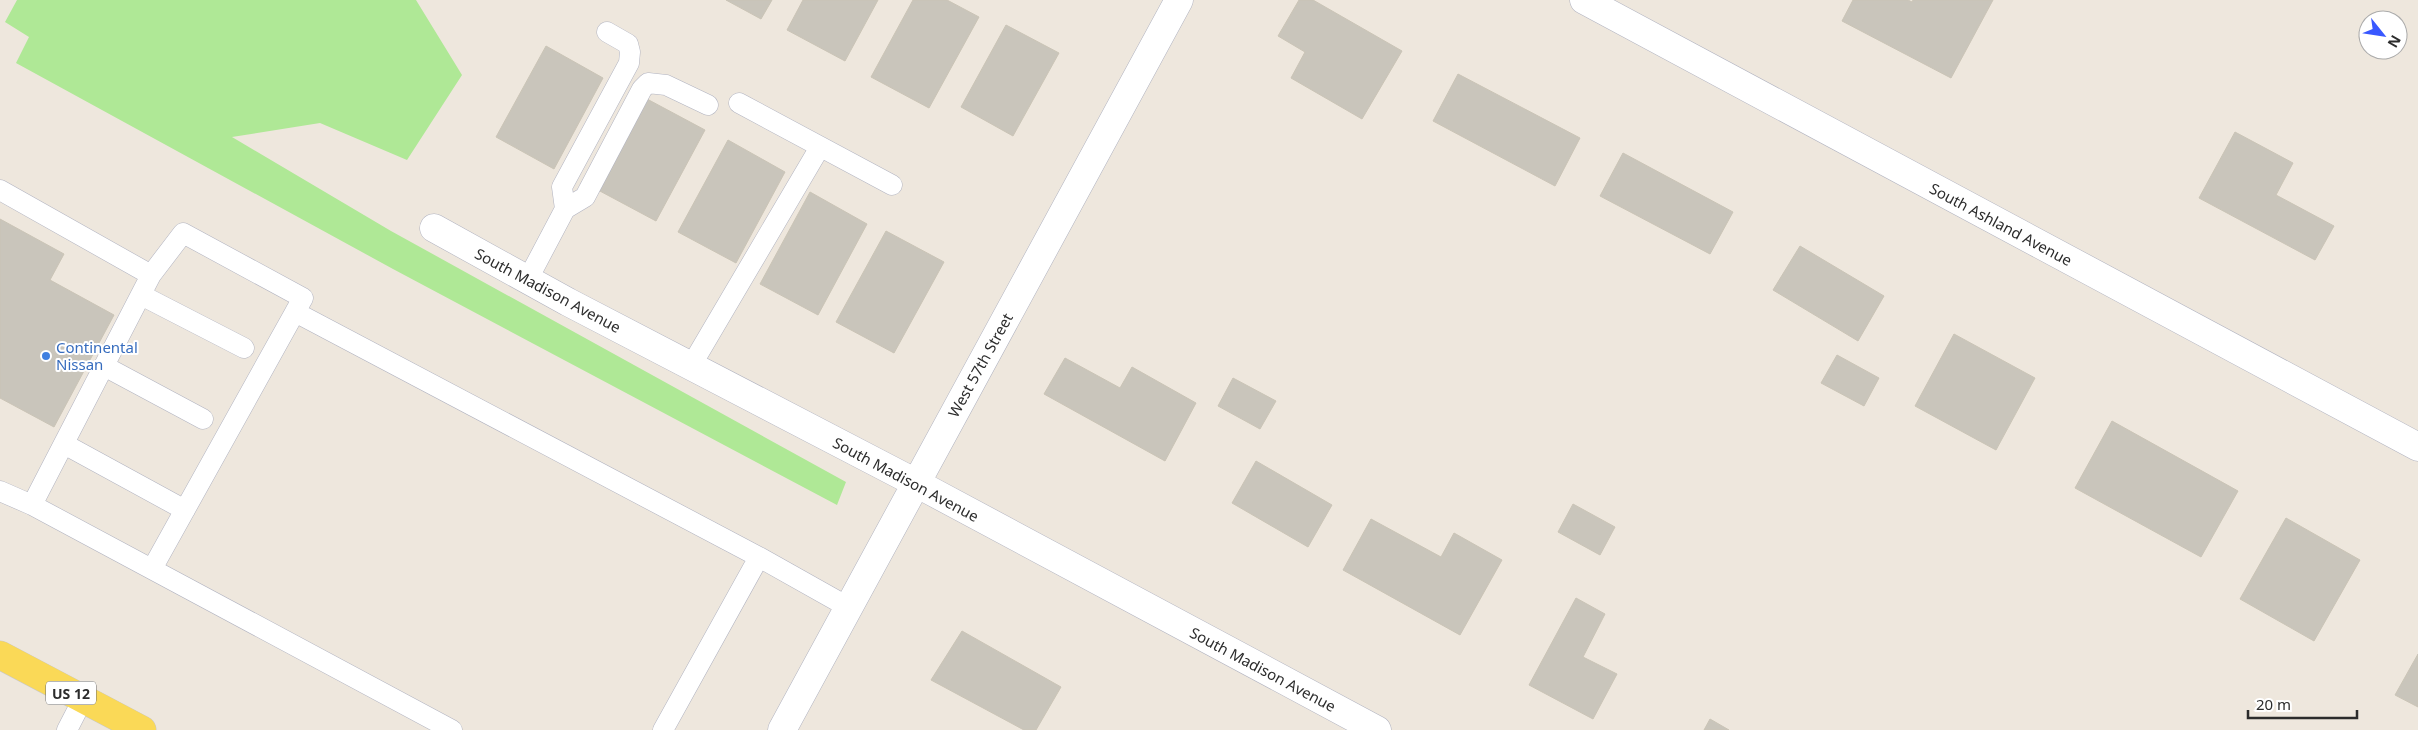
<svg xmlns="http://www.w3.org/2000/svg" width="2418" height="730" viewBox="0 0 2418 730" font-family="'Noto Sans',sans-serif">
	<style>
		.green { fill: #afe896 }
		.building { fill: #c9c5bb; stroke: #cac4b6 }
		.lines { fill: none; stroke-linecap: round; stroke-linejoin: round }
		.service-casing { stroke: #b1b3c0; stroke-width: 21 }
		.minor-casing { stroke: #b1b3c0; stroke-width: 29 }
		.primary-casing { stroke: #c8c8c8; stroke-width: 29 }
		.service { stroke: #fff; stroke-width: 20 }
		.minor { stroke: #fff; stroke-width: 28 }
		.primary { stroke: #fad957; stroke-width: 28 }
		.shop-dot { fill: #3f7fe0; stroke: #fff; stroke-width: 2 }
		.labels { text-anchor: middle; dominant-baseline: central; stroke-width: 4; stroke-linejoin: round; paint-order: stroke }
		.shield { fill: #fff; stroke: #6b6b6b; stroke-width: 1 }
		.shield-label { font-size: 14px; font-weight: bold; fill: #2c2c2c }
		.street-label { font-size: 15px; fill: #2c2c2c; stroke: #fff }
		.shop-label { font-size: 15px; fill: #366cbe; stroke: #fff; text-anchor: start }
	</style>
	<rect width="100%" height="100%" fill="#eee7dd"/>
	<path class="green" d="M17,0H416L462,75L407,160L320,123L232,137L391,231L846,482L837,505L393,269L16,63L29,37L5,22Z"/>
	<path class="building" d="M726,0H772L761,19Z
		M803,0H878L845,61L787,30Z
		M913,0H947L979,17L929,108L871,77Z
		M1299,0H1313L1402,51L1362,119L1291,78L1305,52L1278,36Z
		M1853,0H1908L1912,2L1913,0H1993L1951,78L1842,21Z
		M1006,25L1059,53L1013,136L961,107Z
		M546,46L603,78L554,169L496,137Z
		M1458,74L1580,138L1555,186L1433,121Z
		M647,99L705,130L656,221L598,190Z
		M2235,132L2293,163L2276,195L2334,226L2315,260L2199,198Z
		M728,140L785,172L736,263L678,232Z
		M1623,153L1733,212L1710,254L1600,196Z
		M810,192L867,224L818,315L760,284Z
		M0,219L64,254L50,280L114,315L54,427L0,398Z
		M886,231L944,262L894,353L836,322Z
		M1800,246L1884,296L1858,341L1773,290Z
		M1954,334L2035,378L1996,450L1915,406Z
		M1837,355L1879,378L1864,406L1821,383Z
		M1065,358L1120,388L1132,367L1196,403L1165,461L1044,394Z
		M1233,378L1276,401L1260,429L1218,406Z
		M2112,421L2238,491L2201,557L2075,488Z
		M1256,461L1332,505L1308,547L1232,503Z
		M1573,504L1615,527L1600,555L1558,532Z
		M2286,518L2360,560L2314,641L2240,599Z
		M1371,519L1441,557L1454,533L1502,560L1460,635L1343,570Z
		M1576,598L1605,614L1583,657L1617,674L1593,719L1529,685Z
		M962,631L1061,687L1036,730H1024L931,680Z
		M2418,654V707L2395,695Z
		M1710,719L1729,730H1704Z"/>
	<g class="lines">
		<defs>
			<path id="service" d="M739,103L892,185
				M0,190L151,275L32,505L0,491
				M565,209L562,187L629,63L630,52L628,44L607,32
				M151,275L183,233L303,298L295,312
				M528,279L565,209L585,197L642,89L648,83L666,85L708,105
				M141,295L244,348
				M104,366L203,419
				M691,366L820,147
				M64,444L185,510
				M32,505L452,730
				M152,569L295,312L759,557
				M67,730L83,699
				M663,730L759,557L848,607"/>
			<path id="minor" d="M1584,0L2418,447
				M434,228L568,302L916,483L1377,730
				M782,730L1179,0"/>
			<path id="primary" d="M0,655L142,730"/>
		</defs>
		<use href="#service" class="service-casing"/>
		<use href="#minor" class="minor-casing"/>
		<use href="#primary" class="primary-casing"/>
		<use href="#service" class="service"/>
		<use href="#minor" class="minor"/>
		<use href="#primary" class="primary"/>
	</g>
	<circle class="shop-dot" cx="46" cy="356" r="5"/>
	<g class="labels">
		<rect class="shield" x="46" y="681.5" width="50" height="23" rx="4"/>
		<g class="shield-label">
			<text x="71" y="693">US 12</text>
		</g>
		<g class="street-label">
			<text transform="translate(2001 224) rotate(28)">South Ashland Avenue</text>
			<text transform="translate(548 290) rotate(28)">South Madison Avenue</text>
			<text transform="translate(980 365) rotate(-61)">West 57th Street</text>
			<text transform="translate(906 479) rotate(28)">South Madison Avenue</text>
			<text transform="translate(1263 669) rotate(28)">South Madison Avenue</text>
		</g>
		<g class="shop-label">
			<text x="56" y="347">Continental<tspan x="56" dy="17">Nissan</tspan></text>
		</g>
	</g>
	<g transform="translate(2383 35) rotate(120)"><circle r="24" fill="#ffffff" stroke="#ababab"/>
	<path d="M0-4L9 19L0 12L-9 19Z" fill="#3958ff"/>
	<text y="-8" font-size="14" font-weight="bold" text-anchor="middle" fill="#2c2c2c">N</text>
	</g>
	<path d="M2248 710v8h109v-8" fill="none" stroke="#2c2c2c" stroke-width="2.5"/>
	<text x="2256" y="710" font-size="15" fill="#2c2c2c" stroke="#ffffff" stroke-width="4" paint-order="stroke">20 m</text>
</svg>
